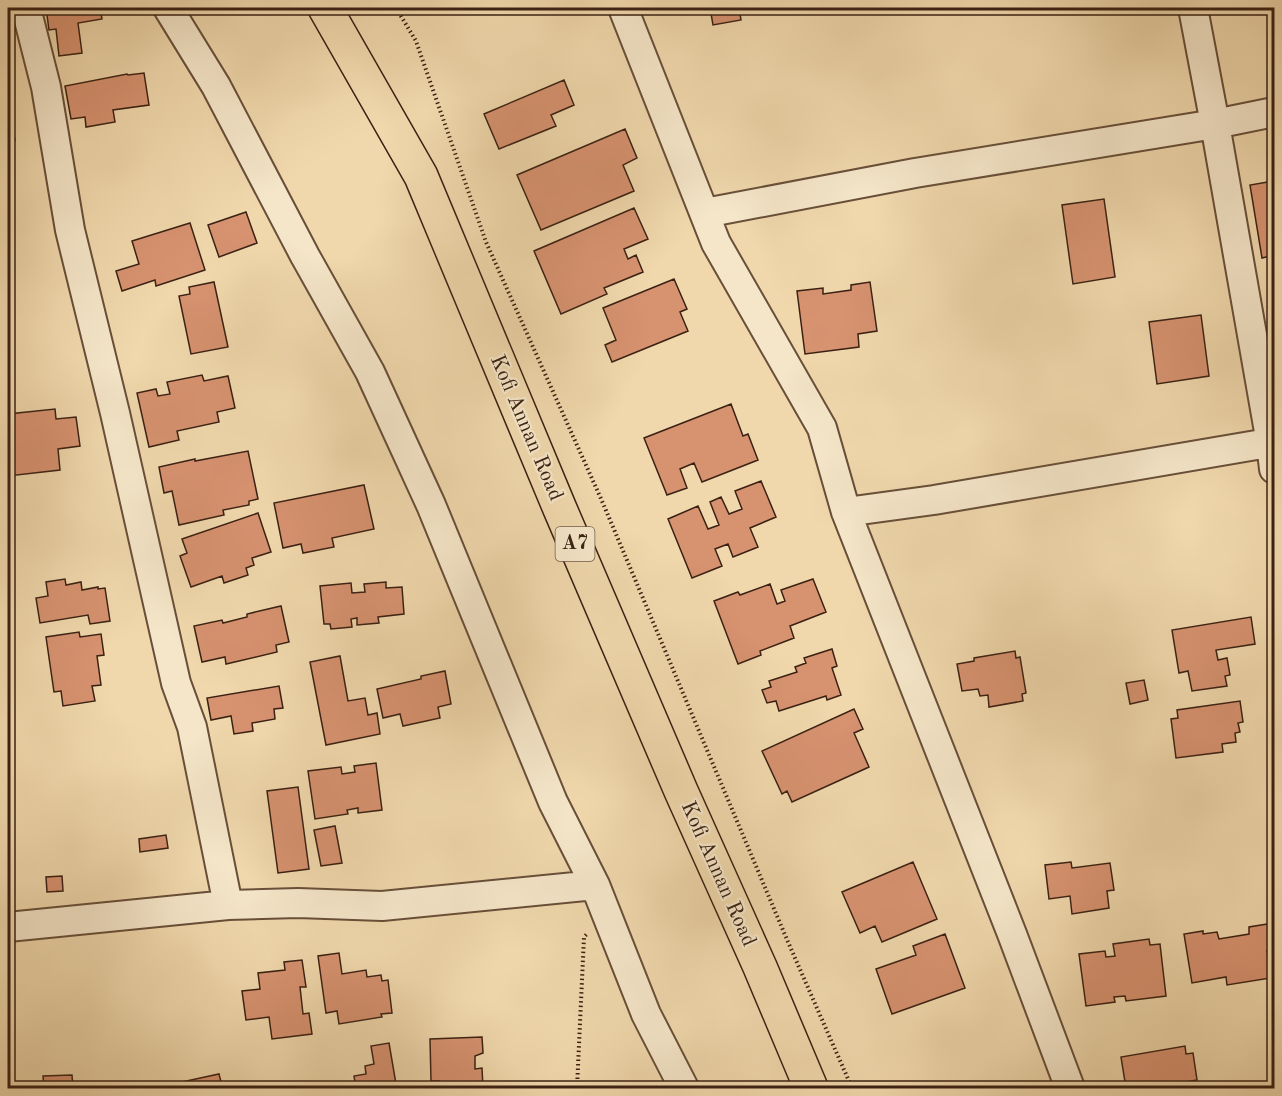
<svg xmlns="http://www.w3.org/2000/svg" width="1282" height="1096" viewBox="0 0 1282 1096" font-family="'Old Standard TT',serif">
	<style>
		.building { fill: #d79270; stroke: #3a2113; stroke-width: 1.5 }
		.lines { fill: none; stroke-linecap: round; stroke-linejoin: round }
		.minor-casing { stroke: #684f39; stroke-width: 32 }
		.major-casing { stroke: #3a2113; stroke-width: 36 }
		.path { stroke: #3a2113; stroke-width: 4; stroke-dasharray: 1.5 3; stroke-linecap: butt }
		.minor { stroke: #f5e6c9; stroke-width: 28 }
		.major { stroke: #f0d8ac; stroke-width: 33 }
		.labels { text-anchor: middle; dominant-baseline: central; stroke-width: 4.5; stroke-linejoin: round; paint-order: stroke }
		.shield { fill: #f5e6c9; stroke: #725c4a; stroke-width: 1.5 }
		.shield-label { font-size: 20px; font-weight: bold; fill: #3a2113 }
		.street-label { font-size: 21px; fill: #3a2113; stroke: #f5e6c9 }
	</style>
	<rect width="100%" height="100%" fill="#f0d8ac"/>
	<filter id="stains"><feTurbulence type="fractalNoise" baseFrequency=".00333" numOctaves="4"/><feColorMatrix values="0 0 0 0 .2 0 0 0 0 .09 0 0 0 0 .02 0 0 0 .5 -.17"/></filter>
	<radialGradient id="worn" r=".72"><stop offset=".6" stop-color="#630" stop-opacity="0"/><stop offset="1" stop-color="#630" stop-opacity=".3"/></radialGradient>
	<path class="building" d="M46,8H100L102,19L78,23L82,53L59,56L56,29L49,30Z
		M710,8H739L741,20L713,25Z
		M144,73L149,105L113,110L115,122L86,127L85,117L71,119L65,86L127,74L128,75Z
		M564,80L574,105L551,115L556,126L499,149L484,114Z
		M9,109L15,140L8,141V110Z
		M625,129L637,158L623,165L634,191L541,230L517,175Z
		M1274,181V255L1262,258L1250,185Z
		M1104,199L1115,277L1073,284L1062,205Z
		M634,208L648,239L624,249L628,259L636,255L643,272L604,288L607,294L561,314L534,251Z
		M246,212L257,243L219,257L208,225Z
		M190,223L205,270L156,286L155,280L122,291L116,271L139,264L132,241Z
		M674,279L687,309L680,312L688,331L612,362L605,345L616,340L603,308Z
		M214,282L228,347L191,354L179,296L190,294L189,287Z
		M870,282L877,331L858,334L859,347L805,354L797,291L823,288V294L851,290V285Z
		M1201,315L1209,376L1157,384L1149,322Z
		M202,375L204,381L228,376L235,408L217,412L219,422L177,431L179,440L149,447L137,393L156,389L158,396L170,394L167,382Z
		M731,404L743,436L748,434L758,460L702,482L694,463L680,469L687,488L667,495L644,438Z
		M55,409L56,419L76,417L80,446L58,449L60,470L8,476V414Z
		M248,451L258,499L249,501V505L223,510L224,515L179,525L172,491L164,493L159,467L195,459V461Z
		M761,481L776,517L750,528L758,547L733,557L728,544L715,549L722,566L692,578L668,519L698,506L708,529L719,525L710,502L721,497L729,514L742,509L735,491Z
		M364,485L374,529L332,538L334,547L303,553L301,544L283,548L274,503Z
		M258,513L271,552L252,558L254,565L246,568L248,575L224,583L222,576L191,587L180,556L187,553L182,539Z
		M65,579L66,585L81,582L82,590L98,587V589L105,588L110,621L90,624L88,615L40,623L36,598L48,596L46,582Z
		M813,579L826,612L790,626L794,638L760,651L761,655L738,664L714,601L738,592L740,595L770,584L777,604L785,601L781,590Z
		M386,582V588L402,587L404,614L378,617L379,623L357,625V618L351,619L352,627L331,629L330,624H324L320,586L351,583L352,593L365,592L364,584Z
		M281,606L289,642L276,645L277,652L226,664L225,657L202,662L194,626L222,620L223,623L247,617V614Z
		M1251,617L1255,644L1216,650L1218,660L1227,658L1230,675L1225,676L1227,686L1192,691L1188,671L1179,673L1172,630Z
		M79,632L80,637L101,634L104,655L97,656L101,685L92,686L95,701L63,706L61,691L54,692L46,637Z
		M832,649L837,666L832,668L841,695L827,700L826,696L779,711L776,701L767,703L762,690L771,687L769,681L797,672L795,667L806,663L804,658Z
		M1015,651L1016,658L1020,657L1026,693L1022,694L1023,701L989,707L988,695L980,696L978,689L962,691L957,664L974,661V658Z
		M340,656L348,701L365,698L368,715L377,713L380,734L326,745L310,662Z
		M445,671L451,704L438,707L440,718L403,726L400,714L383,718L377,689L421,679V676Z
		M1144,680L1148,700L1130,704L1126,683Z
		M279,686L283,708L274,709L275,719L252,723L253,731L234,734L231,716L211,720L207,698Z
		M1240,701L1243,722L1238,723L1240,732L1235,733L1236,742L1222,744L1223,752L1176,758L1171,719L1178,718L1177,710Z
		M854,709L863,729L854,733L869,767L792,802L787,791L782,794L762,751Z
		M376,763L382,810L358,813V808L347,810L348,814L315,819L308,771L341,767L342,774L355,772L354,766Z
		M298,787L309,869L278,873L267,791Z
		M335,826L342,863L321,866L314,830Z
		M166,835L168,848L140,852L139,839Z
		M913,862L937,919L882,942L875,926L860,933L842,892Z
		M1071,862L1072,868L1110,863L1114,890L1107,891L1109,908L1072,914L1070,896L1049,899L1045,865Z
		M62,876L63,891L47,892L46,877Z
		M1273,923L1274,950L1267,951L1269,959L1274,958V983L1271,984L1270,978L1227,985L1226,977L1192,983L1184,934L1203,931V934L1217,932L1219,939L1249,934V927Z
		M945,934L965,988L892,1014L876,969L916,955L913,946Z
		M1149,939L1150,945L1160,944L1166,996L1126,1001L1125,996L1114,997L1115,1002L1086,1006L1079,954L1105,951L1106,957L1115,956L1113,944Z
		M339,953L342,974L366,970L367,977L381,975L382,981L388,980L392,1013L381,1014L382,1017L339,1024L337,1011L326,1013L318,956Z
		M302,960L306,987H300L303,1014L309,1013L312,1034L272,1039L269,1017L246,1020L242,991L260,989L258,973L285,970L284,962Z
		M482,1037L483,1053L475,1056V1069L482,1068L483,1088H439V1081H431L430,1039Z
		M389,1043L396,1084L385,1086V1088H356L354,1076L366,1074L365,1066L374,1064L371,1046Z
		M1185,1046L1186,1054L1193,1053L1197,1080L1164,1086V1088H1108L1107,1085L1125,1082L1121,1057Z
		M219,1074L222,1086L238,1083L239,1088H178L177,1083Z
		M72,1075L73,1088H44L43,1076Z"/>
	<g class="lines">
		<defs>
			<path id="minor" d="M26,8L46,87L70,230L115,413L176,683L192,727L228,905
				M168,8L216,86L305,256L370,372L431,505L553,802L595,885L646,1014L684,1088
				M623,8L716,243L822,428L846,512L1012,934L1070,1088
				M1193,8L1215,124L1271,443L1274,469
				M705,213L915,173L1215,124L1274,112
				M846,512L934,500L1274,442
				M8,927L228,905L298,903L382,906L595,885"/>
			<path id="major" d="M325,8L421,176L560,509L681,791L760,967L811,1088"/>
		</defs>
		<use href="#minor" class="minor-casing"/>
		<use href="#major" class="major-casing"/>
		<path class="path" d="M396,8L416,41L486,242L602,501L788,942L852,1088
			M577,1088L584,937L587,934"/>
		<use href="#minor" class="minor"/>
		<use href="#major" class="major"/>
	</g>
	<g class="labels">
		<rect class="shield" x="555.5" y="527" width="39" height="34" rx="4.5"/>
		<g class="shield-label">
			<text x="575" y="544">A7</text>
		</g>
		<g class="street-label">
			<text transform="translate(526 428) rotate(67)">Kofi Annan Road</text>
			<text transform="translate(718 874) rotate(66)">Kofi Annan Road</text>
		</g>
	</g>
	<rect width="1282" height="1096" fill="none" stroke="#f0d8ac" stroke-width="30"/>
	<rect x="9" y="9" width="1264" height="1078" fill="none" stroke="#3a2113" stroke-width="3"/>
	<rect x="15" y="15" width="1252" height="1066" fill="none" stroke="#3a2113" stroke-width="1.5"/>
	<rect width="100%" height="100%" filter="url(#stains)"/>
	<rect width="100%" height="100%" fill="url(#worn)"/>
</svg>
